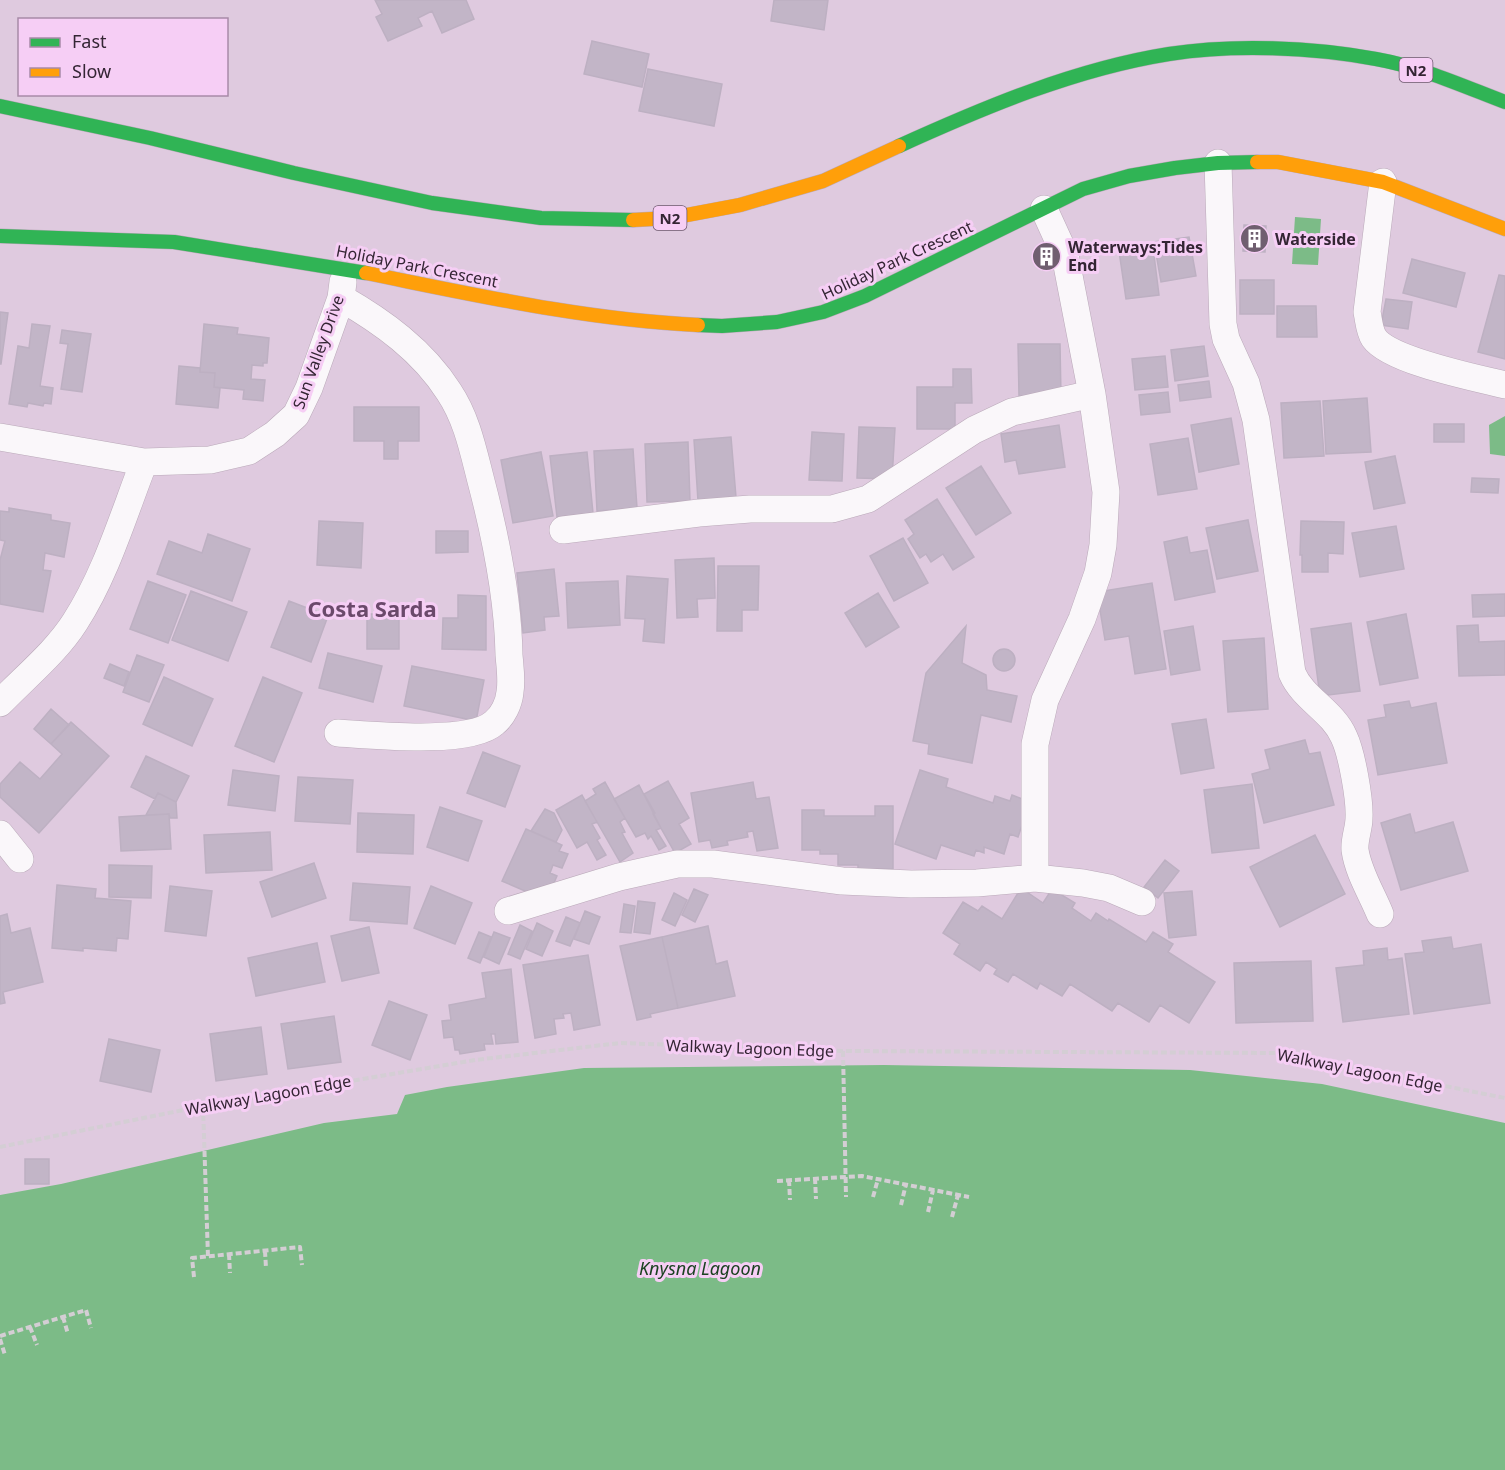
<svg xmlns="http://www.w3.org/2000/svg" width="1505" height="1470" viewBox="0 0 1505 1470" font-family="'Noto Sans',sans-serif">
	<style>
		.water { fill: #7cbb87 }
		.building { fill: #c2b5c7; stroke: #bdb0c2; stroke-width: 1.5 }
		.lines { fill: none; stroke-linecap: round; stroke-linejoin: round }
		.street-casing { stroke: #baa9b9; stroke-width: 28 }
		.fast-casing { stroke: #baa9b9; stroke-width: 15 }
		.slow-casing { stroke: #baa9b9; stroke-width: 15 }
		.path { stroke: #d4ced4; stroke-width: 4; stroke-dasharray: 6 3; stroke-linecap: butt }
		.street { stroke: #faf7fa; stroke-width: 27 }
		.fast { stroke: #30b455; stroke-width: 14 }
		.slow { stroke: #ff9f0a; stroke-width: 14 }
		.labels { text-anchor: middle; dominant-baseline: central; stroke-width: 6; stroke-linejoin: round; paint-order: stroke }
		.shield { fill: #f6cef5; stroke: #6e586e; stroke-width: 1.5 }
		.shield-label { font-size: 15px; font-weight: bold; fill: #342534 }
		.poi-label { font-size: 16px; font-weight: bold; fill: #342534; stroke: #f6cef5; text-anchor: start }
		.street-label { font-size: 16px; fill: #342534; stroke: #f6cef5 }
		.water-label { font-size: 18px; font-style: italic; fill: #1b4221; stroke: #f6cef5 }
		.district-label { font-size: 22px; font-weight: bold; fill: #6b496b; stroke: #f6cef5 }
	</style>
	<rect width="100%" height="100%" fill="#dfcadf"/>
	<path class="water" d="M1295,217L1321,219L1318,265L1292,264Z
		M1505,416V456L1490,454L1489,425Z
		M884,1065L1190,1070L1322,1084L1505,1123V1470H0V1195L61,1184L324,1123L397,1114L405,1095L447,1087L584,1068Z"/>
	<path class="building" d="M375,0H466L474,19L442,33L432,11L418,18L422,26L388,41L376,17L382,14Z
		M774,0H828L824,30L771,21Z
		M592,41L649,54L642,87L584,74Z
		M648,69L722,84L714,126L639,111Z
		M1244,225L1266,226L1265,252L1243,251Z
		M1189,237L1196,276L1161,282L1154,242Z
		M1048,244L1057,262L1046,267L1038,249Z
		M1153,247L1159,295L1126,299L1119,251Z
		M1412,259L1465,273L1456,307L1403,293Z
		M1499,275L1505,276V359L1478,352Z
		M1240,280H1274V314H1240Z
		M1386,299L1412,302L1408,329L1381,325Z
		M1277,306H1316L1317,337H1277Z
		M0,312L8,313L1,364H0Z
		M32,324L50,326L40,386L53,388L51,404L44,403L43,406L28,403L27,407L9,404L18,346L29,348Z
		M204,324L238,328L237,334L269,338L267,363H263V366L252,365L251,379L265,380L263,401L243,399L244,390L214,387L215,373L200,372Z
		M62,330L91,334L82,392L61,389L68,344L60,343Z
		M1018,344H1060L1061,396H1019Z
		M1204,346L1208,376L1175,381L1171,350Z
		M1165,356L1168,387L1135,390L1132,359Z
		M179,366L200,368V372L215,373L214,387L220,388L218,408L176,404Z
		M953,369H971L972,403H955V429H917V387H953Z
		M1209,381L1211,397L1180,401L1178,385Z
		M1168,392L1170,412L1141,415L1139,395Z
		M1367,398L1371,452L1326,454L1323,401Z
		M1320,401L1324,456L1284,458L1281,403Z
		M354,407H419V441H398V459H384V441H354Z
		M1231,418L1239,464L1199,472L1191,425Z
		M1434,424H1464V442H1434Z
		M1059,425L1065,467L1019,474L1016,460L1005,462L1001,434Z
		M859,427L895,428L892,479L857,478Z
		M812,432L844,434L842,481L809,480Z
		M731,437L736,497L698,501L694,440Z
		M1188,438L1197,489L1158,495L1150,444Z
		M688,442L690,501L647,502L645,444Z
		M633,449L637,508L597,511L594,451Z
		M541,452L553,516L513,523L501,460Z
		M587,452L593,513L557,517L550,456Z
		M1395,456L1405,503L1374,509L1365,462Z
		M981,466L1011,513L976,535L946,488Z
		M1472,478L1499,479L1498,493L1471,492Z
		M937,499L974,557L953,570L943,554L931,562L926,554L920,558L908,539L914,534L905,520Z
		M9,508L51,515V520L70,523L64,557L45,553L43,570L51,571L43,612L0,604V560L5,541L0,540V511L9,512Z
		M1248,520L1258,571L1217,579L1206,528Z
		M319,521L363,523L361,568L317,565Z
		M1301,521L1344,522L1343,554L1328,553V572H1302V555H1300Z
		M1396,526L1404,569L1360,577L1352,533Z
		M436,531H468V552L436,553Z
		M208,534L250,549L232,601L157,574L169,541L202,553Z
		M1187,537L1190,553L1207,550L1215,592L1175,600L1164,542Z
		M903,538L928,583L894,601L870,556Z
		M714,558L715,598L697,599L698,617L677,618L675,560Z
		M718,566H759L758,610H742V631H717Z
		M554,569L559,616L544,617L545,630L523,633L517,573Z
		M627,576L668,579L664,643L643,641L645,619L625,618Z
		M148,581L186,595L168,643L130,629Z
		M618,581L620,625L568,628L566,583Z
		M1152,583L1166,669L1135,674L1129,636L1105,640L1097,592Z
		M191,591L247,612L228,661L172,640Z
		M878,593L899,627L866,647L845,613Z
		M1505,594V616L1473,617L1472,595Z
		M458,595L486,596V650L442,649L443,618H458Z
		M289,601L328,616L311,662L271,647Z
		M367,614H399V649H367Z
		M1406,614L1418,678L1380,685L1367,622Z
		M1351,623L1360,691L1320,696L1311,629Z
		M1478,625L1479,642L1505,641V675L1459,676L1457,626Z
		M966,626L962,663L986,675L987,690L1017,696L1011,722L981,715L972,763L928,754L929,744L913,741L926,673Z
		M1193,626L1200,670L1171,675L1164,631Z
		M1264,638L1268,709L1228,712L1223,641Z
		M993 660a11 11 0 1 1 22 0a11 11 0 1 1-22 0Z
		M328,653L382,666L373,702L319,688Z
		M137,655L164,665L149,702L123,692Z
		M110,664L129,672L124,686L104,678Z
		M412,666L484,680L476,721L404,706Z
		M164,677L213,699L192,746L143,724Z
		M263,677L302,693L274,762L235,746Z
		M1409,701L1411,708L1436,703L1447,763L1378,775L1368,720L1386,717L1384,705Z
		M51,709L69,725L51,744L34,729Z
		M1206,719L1214,768L1181,774L1172,724Z
		M71,722L109,756L39,833L0,797V784L20,762L40,779L62,754L51,744Z
		M1305,740L1309,754L1320,752L1334,805L1264,823L1252,774L1270,769L1265,750Z
		M483,752L520,766L505,807L467,793Z
		M146,756L189,776L176,802L158,793L155,799L131,787Z
		M233,770L279,776L275,811L228,805Z
		M920,770L948,779L946,787L993,803L995,796L1010,801L1012,795L1030,802L1018,837L1010,834L1004,854L984,847V853L976,850L974,856L941,845L936,859L895,844Z
		M298,777L353,780L350,824L295,821Z
		M668,781L689,818L679,824L691,844L675,853L653,814L655,813L644,794Z
		M605,782L625,818L620,822L625,832L622,833L633,853L620,862L585,801L596,794L593,789Z
		M753,782L756,799L769,797L778,848L757,851L753,831L747,832L748,837L727,841L728,845L712,848L710,840L699,842L691,793Z
		M1252,784L1259,848L1212,853L1204,790Z
		M639,785L661,828L656,830L666,846L659,850L651,836L648,839L645,833L636,837L614,799Z
		M158,793L176,802L177,818H170L169,814L146,815Z
		M582,795L597,822L592,824L600,838L597,840L606,855L597,860L587,842L577,848L556,810Z
		M875,806H893V869H858V865H838V854H820V850H802V810H824V816H875Z
		M440,807L482,821L468,861L427,847Z
		M545,809L554,813L562,830L556,842L531,831Z
		M358,813L414,815L413,854L357,852Z
		M169,814L171,849L121,851L119,817Z
		M1410,814L1415,833L1453,822L1468,871L1401,890L1381,823Z
		M526,829L562,845L559,851L568,854L562,868L553,865L550,873L557,876L550,892L541,898L502,881Z
		M270,832L272,870L206,873L204,835Z
		M1315,835L1345,894L1280,927L1250,867Z
		M1165,860L1179,871L1158,898L1144,887Z
		M314,863L326,898L272,917L260,882Z
		M109,865L152,866L151,898L109,897Z
		M353,883L410,887L407,924L350,920Z
		M57,885L96,889L95,898L131,901L128,939L117,938L116,951L83,948V951L52,948Z
		M170,886L212,891L206,936L165,931Z
		M431,886L472,903L455,944L414,928Z
		M1021,888L1043,903L1052,889L1075,903L1072,908L1091,921L1096,913L1108,921L1109,919L1146,942L1153,932L1173,944L1168,952L1215,982L1189,1023L1160,1005L1149,1022L1118,1003L1112,1011L1070,984L1062,996L1040,983L1037,989L1013,974L1008,982L994,974L997,969L986,962L980,971L954,954L960,944L943,933L963,902L978,911L982,906L1002,919Z
		M694,889L708,895L695,922L682,915Z
		M1192,891L1196,935L1169,938L1164,893Z
		M674,893L687,900L675,926L662,920Z
		M638,901L655,903L650,934L634,932Z
		M624,904L635,906L631,933L620,932Z
		M585,911L600,917L589,944L574,939Z
		M7,914L11,933L30,928L43,982L3,992L5,1003L0,1004V916Z
		M566,917L580,923L570,946L556,941Z
		M537,923L553,931L542,956L526,949Z
		M520,925L532,931L520,959L508,954Z
		M708,926L716,964L727,961L735,996L678,1008L662,937Z
		M369,927L379,973L342,981L331,936Z
		M479,932L491,937L480,963L468,958Z
		M494,932L510,938L499,964L484,957Z
		M662,937L678,1008L650,1014L651,1017L637,1020L620,946Z
		M1451,937L1453,949L1481,944L1490,1003L1414,1014L1405,954L1424,952L1422,941Z
		M317,943L325,982L256,996L248,958Z
		M1387,948L1388,960L1402,958L1409,1014L1343,1022L1336,968L1364,965L1363,951Z
		M588,955L600,1025L574,1030L571,1013L563,1014L564,1018L554,1019L556,1034L535,1038L523,965Z
		M1311,961L1313,1021L1236,1023L1234,963Z
		M511,969L518,1042L496,1044L495,1034H491L493,1044H484L485,1050L460,1054L459,1050H455L453,1037L444,1038L442,1021L451,1020L449,1005L486,998L482,973Z
		M389,1001L427,1015L410,1060L372,1045Z
		M334,1016L341,1062L288,1069L281,1024Z
		M261,1027L267,1074L216,1081L210,1034Z
		M109,1039L160,1050L151,1092L100,1081Z
		M25,1159H49V1184H25Z"/>
	<g class="lines">
		<defs>
			<path id="street" d="M1218,163L1223,324L1226,339L1246,383L1256,420L1292,673C1303,699 1333,711 1344,737C1352,754 1360,800 1359,818C1359,829 1354,839 1355,850C1358,872 1372,894 1380,914
				M1383,182L1367,312C1369,321 1369,330 1374,338C1390,361 1477,378 1505,385
				M0,437L144,462L210,460L249,451L275,434L296,415L309,388L341,298L343,282
				M563,530L699,513L750,509H832L868,499L974,430L1012,412L1092,394
				M0,703C25,677 56,652 75,622C106,574 123,516 144,462
				M338,733C372,735 469,745 494,723C503,716 509,703 510,692C512,680 510,667 509,655C508,596 496,538 481,481C473,450 467,419 449,392C423,351 383,322 341,298
				M0,834L20,859
				M1035,878V744L1045,700L1082,619L1098,573L1103,545L1106,492L1092,394L1065,255L1044,209
				M508,911L619,877L677,864H713L842,881L911,884L977,883L1035,878L1083,883L1109,888L1142,902"/>
			<path id="fast" d="M0,106L150,138L294,173L432,203L541,218L633,220
				M899,146C985,107 1075,69 1169,54C1233,44 1312,47 1376,59C1421,67 1463,86 1505,102
				M0,236L174,242L366,273
				M698,325L722,326L777,322L823,312L865,296L1083,189L1129,176L1175,168L1218,163L1257,162"/>
			<path id="slow" d="M1257,162H1278L1383,182L1505,229
				M633,220L671,218L740,205L823,181L899,146
				M366,273C476,295 586,320 698,325"/>
		</defs>
		<use href="#street" class="street-casing"/>
		<use href="#fast" class="fast-casing"/>
		<use href="#slow" class="slow-casing"/>
		<path class="path" d="M843,1051L846,1197
			M203,1106L208,1257
			M0,1147L203,1106L475,1060L620,1043L843,1051L1280,1053L1505,1098
			M815,1178L816,1199
			M789,1180L790,1200
			M777,1181L862,1176L969,1197
			M873,1197L878,1179
			M901,1205L906,1184
			M928,1212L933,1190
			M952,1217L958,1195
			M265,1251L266,1268
			M229,1254L230,1273
			M194,1277L192,1258L300,1247L302,1265
			M63,1317L68,1334
			M30,1327L37,1345
			M0,1336L86,1310L91,1328
			M0,1339L5,1355"/>
		<use href="#street" class="street"/>
		<use href="#fast" class="fast"/>
		<use href="#slow" class="slow"/>
	</g>
	<defs>
		<symbol id="building-disc" viewBox="-11 -11 22 22"><circle r="9.5" fill="#705f70" stroke="#f6cef5"/><path d="M-4-6H4V6H1V3H-1V6H-4ZM-2.5-4.3h1.7v1.8h-1.7ZM.8-4.3h1.7v1.8H.8ZM-2.5-1h1.7V.8h-1.7ZM.8-1h1.7V.8H.8Z" fill="#fff"/></symbol>
	</defs>
	<g fill-rule="evenodd">
		<use href="#building-disc" x="1238" y="222" width="33" height="33"/>
		<use href="#building-disc" x="1030" y="240" width="33" height="33"/>
	</g>
	<g class="labels">
		<g class="shield">
			<rect x="1399.5" y="58" width="33" height="24" rx="4.5"/>
			<rect x="653.5" y="206" width="33" height="24" rx="4.5"/>
		</g>
		<g class="shield-label">
			<text x="1416" y="70">N2</text>
			<text x="670" y="218">N2</text>
		</g>
		<g class="poi-label">
			<text x="1275" y="239">Waterside</text>
			<text x="1068" y="247">Waterways;Tides<tspan x="1068" dy="18">End</tspan></text>
		</g>
		<g class="street-label">
			<text transform="translate(897 260) rotate(-25)">Holiday Park Crescent</text>
			<text transform="translate(417 266) rotate(11)">Holiday Park Crescent</text>
			<text transform="translate(318 352) rotate(-70)">Sun Valley Drive</text>
			<text transform="translate(750 1048) rotate(2)">Walkway Lagoon Edge</text>
			<text transform="translate(1360 1070) rotate(11)">Walkway Lagoon Edge</text>
			<text transform="translate(268 1095) rotate(-10)">Walkway Lagoon Edge</text>
		</g>
		<g class="water-label">
			<text x="700" y="1268">Knysna Lagoon</text>
		</g>
		<g class="district-label">
			<text x="372" y="608">Costa Sarda</text>
		</g>
	</g>
	<rect x="18" y="18" width="210" height="78" fill="#f6cef5" stroke="#a88aa8" stroke-width="1.5"/>
	<rect x="30" y="38" width="30" height="9" fill="#30b455" stroke="#a88aa8" stroke-width="1.5"/>
	<text x="72" y="48" font-size="18" fill="#342534">Fast</text>
	<rect x="30" y="68" width="30" height="9" fill="#ff9f0a" stroke="#a88aa8" stroke-width="1.5"/>
	<text x="72" y="78" font-size="18" fill="#342534">Slow</text>
</svg>
